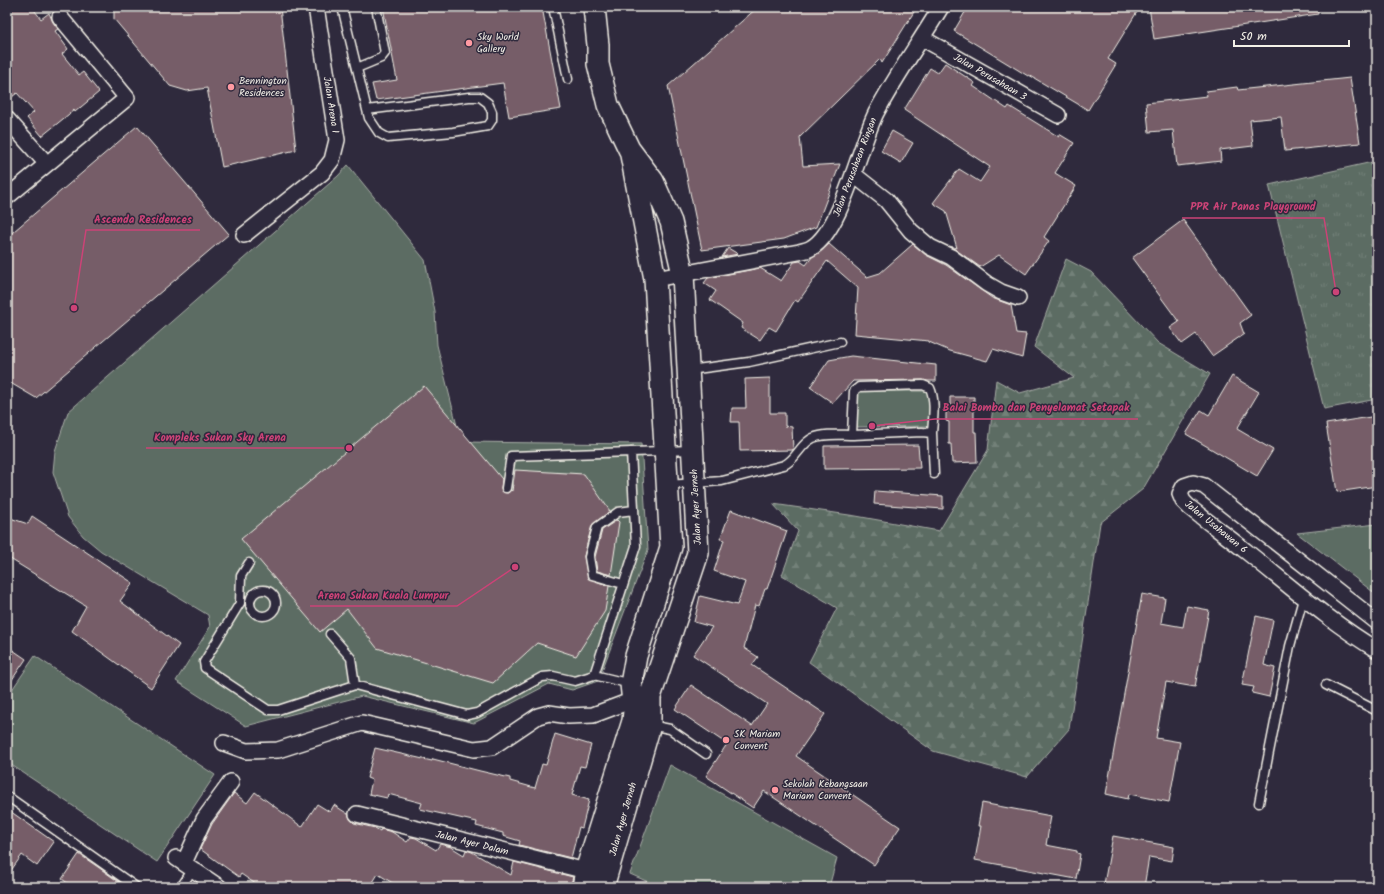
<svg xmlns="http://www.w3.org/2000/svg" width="1384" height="894" viewBox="0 0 1384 894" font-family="Kalam,sans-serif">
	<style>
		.grass { fill: url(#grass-tufts); stroke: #a8aea6 }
		.forest { fill: url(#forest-firs); stroke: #a8aea6 }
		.garden { fill: #5b6c63; stroke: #a8aea6 }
		.building { fill: #765d68; stroke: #f4f1e8 }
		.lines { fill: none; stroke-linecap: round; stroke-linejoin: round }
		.service-casing { stroke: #f4f1e8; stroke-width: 11 }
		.minor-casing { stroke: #f4f1e8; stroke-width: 18 }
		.secondary-casing { stroke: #f4f1e8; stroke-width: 24 }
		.service { stroke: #2f2a3d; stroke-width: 8 }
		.minor { stroke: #2f2a3d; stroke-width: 15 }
		.secondary { stroke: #2f2a3d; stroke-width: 21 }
		.poi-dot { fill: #ff9aa2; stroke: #2f2a3d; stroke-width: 1.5 }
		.labels { text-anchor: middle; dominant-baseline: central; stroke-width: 3; stroke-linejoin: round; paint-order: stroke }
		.poi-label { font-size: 10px; fill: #f4f1e8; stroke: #2f2a3d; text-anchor: start }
		.street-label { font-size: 10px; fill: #f4f1e8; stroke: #2f2a3d }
		.leader { fill: none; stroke: #cc4377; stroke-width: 1.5 }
		.callout-dot { fill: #cc4377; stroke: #2f2a3d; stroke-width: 1.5 }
		.callout-label { font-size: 11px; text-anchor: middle; font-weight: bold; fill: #cc4377; stroke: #2f2a3d; stroke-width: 3; stroke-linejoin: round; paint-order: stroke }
	</style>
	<defs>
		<pattern id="grass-tufts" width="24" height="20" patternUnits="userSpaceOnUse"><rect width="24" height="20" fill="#5b6c63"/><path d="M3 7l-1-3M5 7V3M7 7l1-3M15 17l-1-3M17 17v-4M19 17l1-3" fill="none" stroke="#738179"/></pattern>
		<pattern id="forest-firs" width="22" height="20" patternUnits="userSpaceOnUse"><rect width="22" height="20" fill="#5b6c63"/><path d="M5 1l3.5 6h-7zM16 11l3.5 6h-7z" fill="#738179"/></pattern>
	</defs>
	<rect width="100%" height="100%" fill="#2f2a3d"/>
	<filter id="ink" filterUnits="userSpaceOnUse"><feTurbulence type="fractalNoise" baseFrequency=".025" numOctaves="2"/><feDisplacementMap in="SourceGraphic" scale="8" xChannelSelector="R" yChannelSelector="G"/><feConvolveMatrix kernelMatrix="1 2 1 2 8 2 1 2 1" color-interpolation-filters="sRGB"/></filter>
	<g filter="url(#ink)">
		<path class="grass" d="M1377,161V399L1324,409L1269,185Z"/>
		<path class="forest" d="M1066,259L1091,272L1158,343L1210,374L1143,489L1100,523L1069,729L1027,777L933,751L809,662L837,608L782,575L798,531L773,504L856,516L939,531L988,450L996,380L1020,393L1074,378L1034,347Z"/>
		<path class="garden" d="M348,165L425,260L435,312L437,345L461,442L641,444L648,550L598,681L572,690L549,684L474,723L362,696L246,726L176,681L210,627L208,615L101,551L83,536L68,517L53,472L55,451L68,412L338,176Z
			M856,391H929L930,426L857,427Z
			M1377,524V595L1297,533Z
			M35,656L215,775L157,862L7,762V697Z
			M670,765L837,858L829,887H660L630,874Z"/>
		<path class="building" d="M7,7H32L41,19L49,13L53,22L58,29L55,31L68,49L62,54L79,75L83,72L99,92L75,112L74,110L42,136L27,118L34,112L17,93L7,101Z
			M114,7H280L296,150L222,167L207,88L187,91L170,86L114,19Z
			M383,7H542L561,109L509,117L503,83L376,100L372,84L397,80Z
			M758,7H917L882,63L880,59L800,137L803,166L840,164L816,227L784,239L702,250L668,86Z
			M968,7H1140L1108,59L1116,64L1088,110L1029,75L1028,76L954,31Z
			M1149,7H1318V14L1154,39Z
			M945,63L975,83L973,86L1007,109L1009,106L1059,137V134L1074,143L1055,173L1076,186L1044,237L1049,241L1026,274L999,255L980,267L956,250L949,246L957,248L946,211L933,203L959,169L980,182L990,167L904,110L930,68L938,73Z
			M1350,78L1360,143L1285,151L1281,117L1250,120L1253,146L1220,150L1221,161L1177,166L1173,130L1149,132L1146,103L1207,96L1206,91L1237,87L1238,90Z
			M137,126L229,234L36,398L7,381V237Z
			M892,131L913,143L901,163L881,151Z
			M1183,220L1251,315L1240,323L1244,334L1212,356L1196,334L1182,344L1170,328L1179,322L1132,258Z
			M829,244L867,277L880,273L913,244L926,255L946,265L992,298L1011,305L1016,333L1026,334L1022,358L993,349L987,361L950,351L929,342V341L855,334L858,288L827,261L798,302L795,300L776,331L769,327L760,340L741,328L743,323L710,300L716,291L704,283L708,278L760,268L781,281L794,262L800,261L806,265L812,257Z
			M728,248L738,254L722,257Z
			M851,356L936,365V381H928L923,380L853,381L833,403L810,387L829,360Z
			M1232,376L1259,392L1237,429L1273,450L1257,476L1186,434L1201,410L1209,415Z
			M770,378V413H785V426L792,427L793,450L740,451L739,422H731L732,408H746L745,379Z
			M424,386L502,479L501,488L503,492L508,493L511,490L512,491L515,470L584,474L610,511L592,525L584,556L588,578L609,586L605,611L576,656L537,643L493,683L377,648L347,609L320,632L241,539Z
			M950,397H974V432H976L977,462L952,463L951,444H949V422L946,421V405H950Z
			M1377,416V486L1337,492L1326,424Z
			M918,445L920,468L824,469V446Z
			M875,491L943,496V509L874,504Z
			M731,510L787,531L767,589H765L759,606L755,605L744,648L758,657L752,665L825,714L796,756L900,827L874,865L764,791L753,808L706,776L727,744L675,709L691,685L752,726L767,704L693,655L712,627L694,622L700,596L737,605L745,582L714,571L724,540L720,539Z
			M32,516L133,583L120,601L179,645L151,688L72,631L86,606L7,557V517L28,524Z
			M617,520L619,522L611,575L597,571L595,557L602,530Z
			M1142,594L1165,598L1161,623L1183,627L1187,606L1209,610L1195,687L1166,682L1156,738L1180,742L1169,802L1129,794L1128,799L1106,794Z
			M1256,616L1273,620L1264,665L1275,668L1269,697L1252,693L1254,687L1242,685Z
			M7,646L26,659L7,687Z
			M555,734L591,745L585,767L580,766L572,795L589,800L582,828L579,827L571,858L519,845L520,841L503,836V833L476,826L477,822L420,809L422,803L388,794L387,798L369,794L372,780L367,778L375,748L432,761L433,759L480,771L510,778V781L535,788L542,764L546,765Z
			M255,792L302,827L317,804L330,812L334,805L348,814L351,820L354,823L375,828L380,831L381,829L392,832L407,842L411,837L416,838L436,850L440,844L451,847L464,855L466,850L472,852L511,875L514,862L573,877L570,887H399L378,874L370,887H260L241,874L239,877L200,849L212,824L234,793L247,803Z
			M982,803L1051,816L1046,845L1077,851V853L1080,854L1076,879L975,860L981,826H978Z
			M7,809L54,842L37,866L22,855L7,876Z
			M1113,836L1174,847L1172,861L1149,857L1144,887H1117L1104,884Z
			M79,854L98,867L126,887H73L62,879Z"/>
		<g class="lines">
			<defs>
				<path id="service" d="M342,7L367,110L369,118L379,133L388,138L453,132L488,126L492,120V112L488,103L480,97H469L367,110
					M553,7L568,79
					M357,68L381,58L385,53L376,7
					M689,370L749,362L840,342
					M932,433L934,474
					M668,485L722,481L784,465C796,460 800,444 813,438C825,433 840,435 853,435C876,434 899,433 922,432L932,433C933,419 936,401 930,388L923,385L859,387L854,391L852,435
					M506,488L511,456L692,450
					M249,563L241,576L240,603L204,662L205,668L268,710H278L355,685L467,715L477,713L542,677L553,676L575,681L594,675L631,684
					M623,584L592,575L589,557L597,527L618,512L634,510
					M250 603a13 13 0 1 1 26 0a13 13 0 1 1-26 0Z
					M330,634L351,658L355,685
					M594,675L636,546L631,452
					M1326,685L1377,711
					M650,725L670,729L706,754
					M7,796L136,887
					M1259,803L1290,646L1303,599
					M181,887L193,869"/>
				<path id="minor" d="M922,38L1058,115
					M7,119L47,164
					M853,174L886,200L911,231L930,247L951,257L987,284L1001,292L1018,298
					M7,197L127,98L60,17
					M244,235L322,173L332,160L337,140L316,7
					M655,279L799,252C803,251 808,250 811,248C842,230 859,147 876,113C895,77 920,42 941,7
					M1377,622L1204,486L1193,483L1184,486L1180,494L1183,501L1189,507C1208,522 1228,537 1247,552C1290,586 1330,622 1377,650
					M224,743L246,751L278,750L362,723L474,749L492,747L538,716L549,713L569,716L593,715L633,700
					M357,814L586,871
					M176,858L219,887
					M184,863L204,819L231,782"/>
				<path id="secondary" d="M594,7L598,45V64L608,105L629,149L653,181L671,222L683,274L698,553L650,697V725L603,887
					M583,887L586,871L633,721L634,711L631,684L636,656L671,547L655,279L631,155"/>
			</defs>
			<use href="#service" class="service-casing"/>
			<use href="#minor" class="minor-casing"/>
			<use href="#secondary" class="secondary-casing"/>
			<use href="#service" class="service"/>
			<use href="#minor" class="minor"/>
			<use href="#secondary" class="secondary"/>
		</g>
	</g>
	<g class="poi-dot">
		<circle cx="469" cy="43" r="4"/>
		<circle cx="231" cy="87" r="4"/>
		<circle cx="726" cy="740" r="4"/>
		<circle cx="775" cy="790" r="4"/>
	</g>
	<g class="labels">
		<g class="poi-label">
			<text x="477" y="37">Sky World<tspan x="477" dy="12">Gallery</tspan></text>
			<text x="239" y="81">Bennington<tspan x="239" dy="12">Residences</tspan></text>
			<text x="734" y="734">SK Mariam<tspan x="734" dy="12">Convent</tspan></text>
			<text x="783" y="784">Sekolah Kebangsaan<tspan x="783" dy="12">Mariam Convent</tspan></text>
		</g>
		<g class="street-label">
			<text transform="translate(990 77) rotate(30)">Jalan Perusahaan 3</text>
			<text transform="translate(331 105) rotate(81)">Jalan Arena 1</text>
			<text transform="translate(855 167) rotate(-69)">Jalan Perusahaan Ringan</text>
			<text transform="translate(696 507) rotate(-93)">Jalan Ayer Jerneh</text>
			<text transform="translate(1216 527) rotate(39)">Jalan Usahawan 6</text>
			<text transform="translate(623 819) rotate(-74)">Jalan Ayer Jerneh</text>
			<text transform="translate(472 843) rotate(14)">Jalan Ayer Dalam</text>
		</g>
	</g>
	<path class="leader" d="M1336 292L1324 218H1182M74 308L86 230H200M872 426L935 419H1138M349 448L294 448H146M515 567L457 606H310"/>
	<g class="callout-dot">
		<circle cx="1336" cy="292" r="4"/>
		<circle cx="74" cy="308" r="4"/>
		<circle cx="872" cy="426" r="4"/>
		<circle cx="349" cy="448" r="4"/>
		<circle cx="515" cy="567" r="4"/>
	</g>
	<g class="callout-label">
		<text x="1253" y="210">PPR Air Panas Playground</text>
		<text x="143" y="223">Ascenda Residences</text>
		<text x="1036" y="411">Balai Bomba dan Penyelamat Setapak</text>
		<text x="220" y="441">Kompleks Sukan Sky Arena</text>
		<text x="383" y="599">Arena Sukan Kuala Lumpur</text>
	</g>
	<rect width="1384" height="894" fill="none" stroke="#2f2a3d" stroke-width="24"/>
	<rect x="12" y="12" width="1360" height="870" fill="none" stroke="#f4f1e8" stroke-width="1.5" filter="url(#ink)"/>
	<path d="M1234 40v6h115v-6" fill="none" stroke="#f4f1e8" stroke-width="2"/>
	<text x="1240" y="40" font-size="12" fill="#f4f1e8" stroke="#2f2a3d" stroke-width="3" paint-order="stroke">50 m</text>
</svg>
